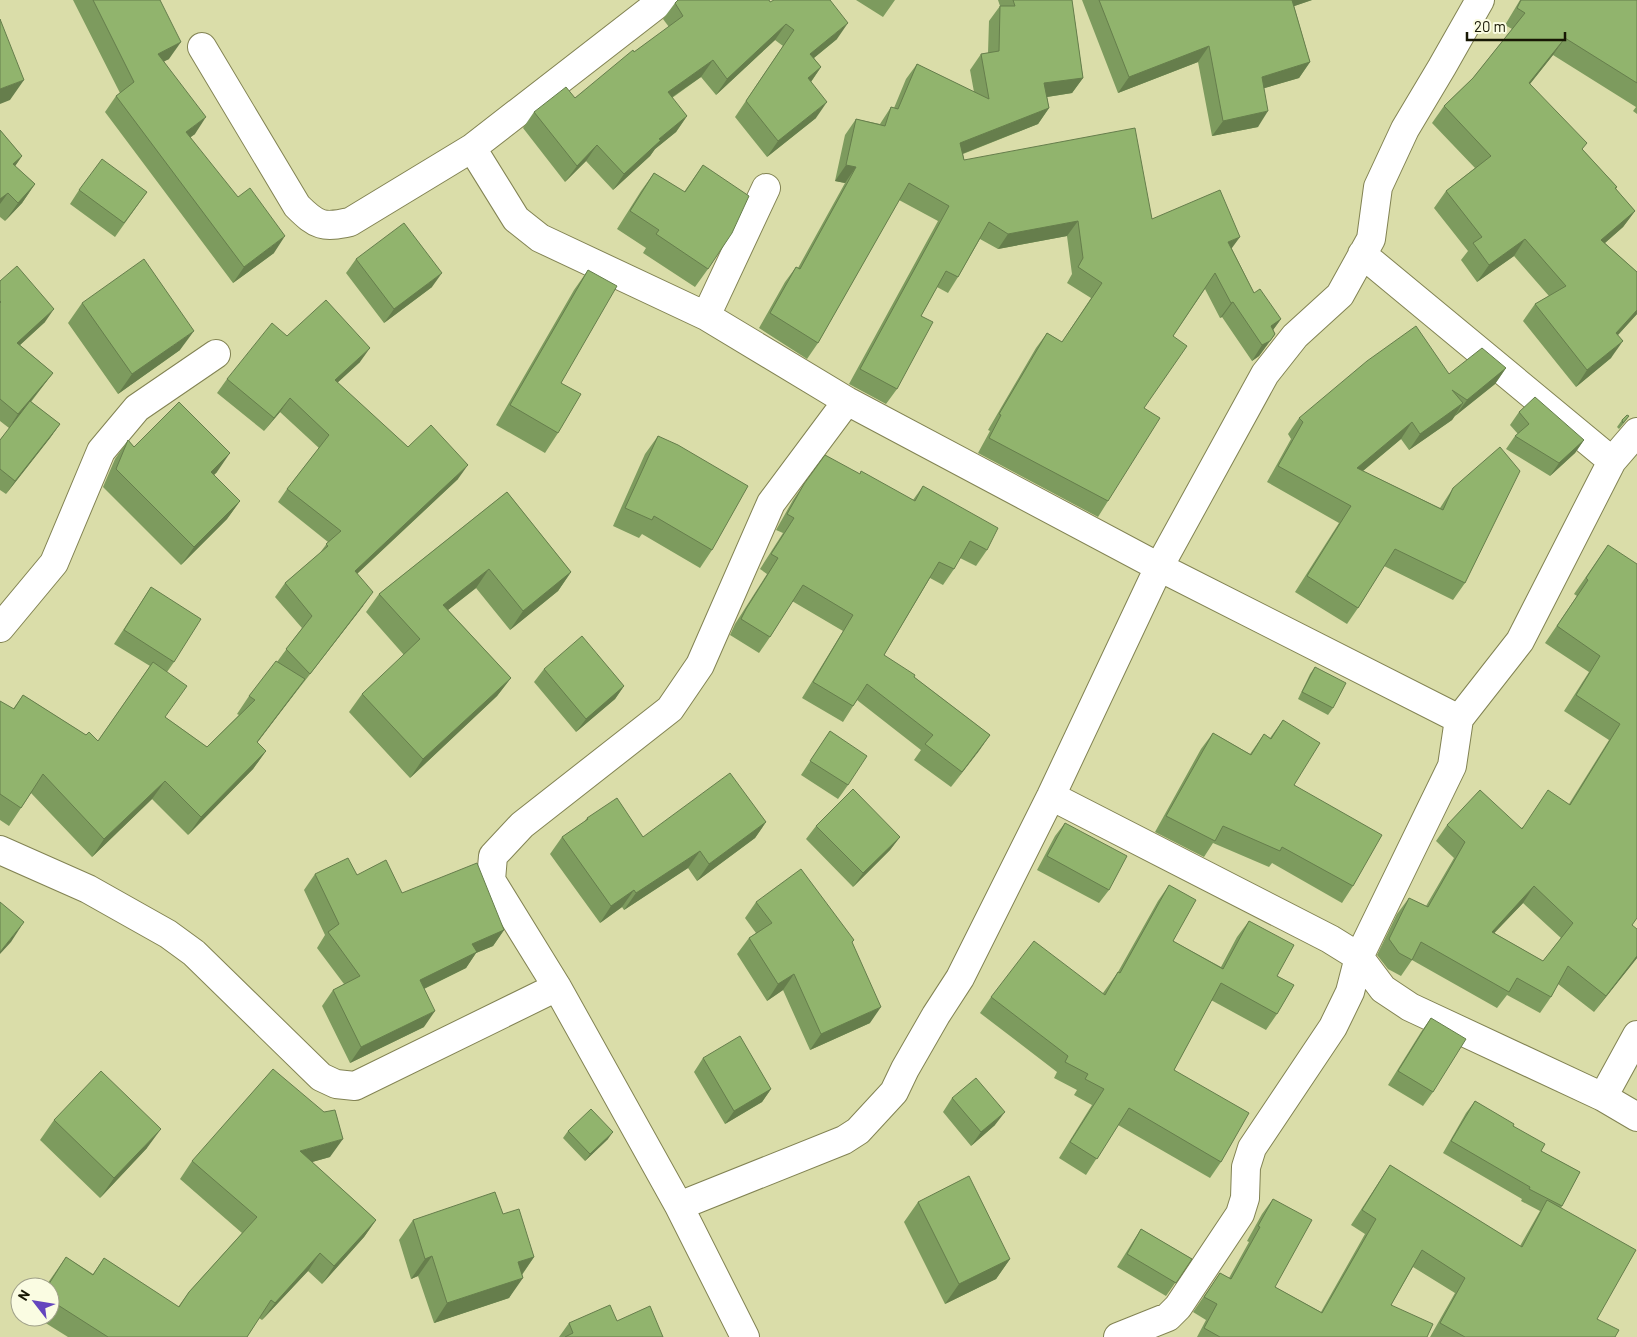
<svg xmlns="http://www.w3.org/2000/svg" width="1637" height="1337" viewBox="0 0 1637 1337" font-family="Barlow,sans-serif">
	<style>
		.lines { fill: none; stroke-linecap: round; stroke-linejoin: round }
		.minor-casing { stroke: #828353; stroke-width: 30 }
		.minor { stroke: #fff; stroke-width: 28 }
		.wall { fill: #7d9b5e; fill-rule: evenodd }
		.shaded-wall { fill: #667e4c }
		.building { fill: #91b46d; stroke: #667e4c; fill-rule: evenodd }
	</style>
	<rect width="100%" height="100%" fill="#dadda9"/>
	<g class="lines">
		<defs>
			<path id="minor" d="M202,47L297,206C317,226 323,228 350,222L472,148L663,0
				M472,148L516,219L540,238L706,316L847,401L1159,567L1459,719
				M1362,254L1612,461
				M706,316L766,188
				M0,628L54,563L101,451L137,408L216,354
				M1051,796L1330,939L1359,957L1383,989L1410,1007L1603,1097L1637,1117
				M0,850L88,889L168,934L194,953L321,1077L336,1084L355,1086L557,987
				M1603,1097L1637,1035
				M679,1206L844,1140L858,1131L894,1092L905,1069L936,1015L960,978L1051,796L1159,567L1265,374L1295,336L1340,295L1371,239L1378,187L1405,129L1442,67L1480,0
				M745,1337L679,1206L557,987L491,880L493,856L522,825L670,709L700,665L771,503L847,401
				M1118,1337L1168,1317L1178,1307L1240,1214L1245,1198L1246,1167L1252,1148L1333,1027L1350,992L1359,957L1452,766L1459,719L1520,641L1612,461L1637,432"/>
		</defs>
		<use href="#minor" class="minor-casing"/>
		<use href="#minor" class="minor"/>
	</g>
	<path class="wall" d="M73,0H160L169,59L164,61L195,134L190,137L274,253L233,283L105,112L116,96L120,93Z
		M856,0H895L883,17Z
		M998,0H1072L1083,78L1072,93L1047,97L1049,108L1038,124L963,154L964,160L1152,219L1232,249L1254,293L1281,319L1273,330L1275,334L1259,356L1252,361L1222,317L1220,318L1205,289L1173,336L1144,408L1108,501L1098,517L978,453L990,431L988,430L1036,348L1047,333L1062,342L1091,298L1067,283L1072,274L1067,236L998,249L980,239L958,277L948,293L937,287L921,316L897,389L886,404L849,384L938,221L899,200L818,343L807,359L759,328L785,282L796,267L798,268L845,183L835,181L845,135L856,119L880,124L891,107L894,108L906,79L917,64L974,92L970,70L981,54L988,53L989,21L1000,6Z
		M1082,0H1312L1294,6L1310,62L1299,78L1264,88L1258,127L1212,136L1198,62L1118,93Z
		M1520,0H1637V114L1633,111L1636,107L1553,55L1530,84L1583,150L1617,187L1616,189L1635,211L1623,227L1605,243L1637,272V314L1618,335L1611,358L1576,387L1523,321L1535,304L1549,296L1514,256L1477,282L1461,260L1468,251L1434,208L1446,191L1475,168L1432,123L1444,106L1473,78L1512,29L1505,25Z
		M770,2L837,39L814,58L821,67L811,82L816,118L767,157L735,117L783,46L775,40L716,95L701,77L672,98L687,116L676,132L655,149L650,156L613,190L586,161L565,182L523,128L534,112L575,98L634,52L669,27L663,19L675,3Z
		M0,130L22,156L15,166L35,184L22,203L5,221L0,217Z
		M703,165L708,269L695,287L643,253L646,248L617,229L641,191L654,173L684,192Z
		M79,190L147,192L115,237L70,204Z
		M356,259L432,287L384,323L346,273Z
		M588,270L561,383L558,433L545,453L496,425L574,290Z
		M0,281L45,322L20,345L53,373L43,386L31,402L60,424L50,438L6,494L0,490V440L22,412L9,428L0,421Z
		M82,303L180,350L118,394L68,323Z
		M287,336L360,362L337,383L408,447L458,479L357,574L363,606L300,687L257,742L266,751L253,769L188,835L152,799L92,857L31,793L9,826L0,820V701L13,709L23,695L86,735L98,741L150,666L114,644L151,587L174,662L167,672L165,717L207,747L239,715L237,714L249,696L277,662L302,628L275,597L285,583L319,554L328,542L278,502L287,489L319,448L280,412L264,431L217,393L227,379Z
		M1506,368L1495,384L1455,416L1452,420L1409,450L1401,439L1363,471L1440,508L1453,488L1465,583L1453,600L1384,566L1358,608L1347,624L1295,592L1339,523L1267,482L1291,439L1288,434L1299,418L1449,374Z
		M1519,412L1584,440L1575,453L1550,476L1506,449L1515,436L1518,434L1510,425Z
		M1629,416L1624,423L1619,429L1617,427L1622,420Z
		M658,436L712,550L700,568L642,534L639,538L613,526L645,454Z
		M128,440L134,447L217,472L214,475L240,501L227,519L181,565L103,487L115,459Z
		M859,474L913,500L923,486L987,550L976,566L960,558L954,569L943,585L930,578L884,655L914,677L990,735L951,787L914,760L921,750L857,700L843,722L802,698L843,631L792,601L770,637L759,653L730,635L735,624L767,574L760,569L783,533L776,530L793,500L804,484Z
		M507,492L571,572L558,591L510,630L476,588L448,610L511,678L497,696L410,778L349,712L362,694L404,655L366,612L379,594Z
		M1608,545L1632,925L1637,958L1594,1012L1558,984L1551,997L1540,1013L1507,995L1497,1008L1412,960L1401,976L1388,969L1377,955L1397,914L1409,898L1426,906L1454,858L1436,841L1447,825L1521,828L1569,804L1609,740L1564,711L1589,672L1545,643L1577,596L1574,594ZM1523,903L1561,938L1543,961L1494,933Z
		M1315,667L1333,708L1328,715L1298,699L1310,674Z
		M544,669L624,686L615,699L576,732L534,682Z
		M1283,720L1294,785L1353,886L1342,903L1272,863L1269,867L1213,843L1204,857L1155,832L1201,749L1213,733L1250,754L1264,734L1270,738Z
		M830,731L848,785L838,799L801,775Z
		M587,818L643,837L766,822L755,838L697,881L688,868L624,910L622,907L600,923L550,854L562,837L584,822Z
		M1065,823L1109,890L1099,903L1037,870L1055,836Z
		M816,826L900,837L890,850L853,887L806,839Z
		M315,874L357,875L402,893L504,930L493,946L476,953L466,968L424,989V1027L350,1063L322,1006L333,990L344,984L317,948L325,935L304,890Z
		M1169,885L1173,941L1221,967L1237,937L1249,921L1277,976V1014L1266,1030L1211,1000L1174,1070L1221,1162L1210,1178L1118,1125L1086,1175L1059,1158L1092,1105L1074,1095L1077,1090L1054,1078L1057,1072L980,1013L991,997L1103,993L1118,972L1158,901Z
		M756,902L854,940L852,942L870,1023L810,1050L783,990L767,1001L737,954L749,938L756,933L745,918Z
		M1431,1018L1433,1092L1423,1106L1388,1085L1421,1032Z
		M703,1058L771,1089L762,1102L725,1124L694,1072Z
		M952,1098L995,1125L971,1146L943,1112Z
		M1475,1101L1513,1126L1541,1151L1580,1172L1561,1208L1597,1319L1615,1337H1430L1455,1293L1413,1267L1391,1305L1427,1337H1197L1206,1320L1193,1312L1220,1273L1229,1278L1249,1242L1247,1241L1262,1214L1273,1199L1275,1287L1321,1312L1365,1234L1351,1225L1390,1165L1520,1246L1540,1211L1521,1201L1522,1199L1443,1153L1466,1113Z
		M54,1120L147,1148L100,1198L40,1140Z
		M568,1131L608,1139L585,1161L563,1138Z
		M330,1157L312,1162L376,1220L364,1237L322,1284L308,1271L262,1320L259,1318L247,1337H68L36,1317H50V1287H45L66,1257L93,1274L104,1258L178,1307L189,1292L242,1233L180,1179L192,1161Z
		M918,1202L1010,1259L996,1279L945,1304L904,1222Z
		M503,1214L534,1257L522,1275L509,1298L434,1323L418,1276L411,1279L399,1240L413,1220Z
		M1141,1229L1192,1259L1166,1296L1117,1267L1132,1243Z
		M617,1321L663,1337H559L569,1323Z"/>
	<path class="shaded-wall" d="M1287,0H1312L1280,11Z
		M848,23L837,39L799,70L810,54Z
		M786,24L775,40L716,95L727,79Z
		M1565,38L1553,55L1517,100L1529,83Z
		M181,42L169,59L147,70L158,54Z
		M1209,46L1198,62L1118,93L1129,77Z
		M713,60L701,77L656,108L668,92Z
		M1310,62L1299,78L1251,92L1262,77Z
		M821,67L810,83L808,78Z
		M1083,78L1072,93L1034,99L1044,83Z
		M24,80L10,100L0,104V89Z
		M827,102L816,118L767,157L778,141Z
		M1049,108L1038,124L949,159L960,143Z
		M1268,111L1258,127L1212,136L1223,121Z
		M687,116L676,132L655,149L650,156L613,190L624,174L659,139Z
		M206,117L195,134L175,149L186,132Z
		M597,145L586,161L565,182L577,166Z
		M22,156L9,175L13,164Z
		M846,165L856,167L845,183L835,181Z
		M35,184L22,203L5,221L18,203Z
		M8,193L0,204V199Z
		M1635,211L1623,227L1589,257L1601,240Z
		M1078,221L1067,236L998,249L1008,234Z
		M285,236L274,253L233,283L244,267Z
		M1240,237L1229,252L1228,242Z
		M1525,239L1514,256L1477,282L1489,265Z
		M442,273L432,287L384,323L394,309Z
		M1233,302L1222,317L1220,318L1231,303Z
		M54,309L45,322L8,356L17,343Z
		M1637,310V314L1605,349L1616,333Z
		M1281,319L1270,334L1271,326Z
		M194,331L180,350L118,394L132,374Z
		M1275,334L1259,356L1252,361L1262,345Z
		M1623,341L1611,358L1576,387L1587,370Z
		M370,348L360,362L325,394L335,380Z
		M1506,368L1495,384L1455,416L1467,400Z
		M53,373L43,386L9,428L18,414Z
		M290,398L280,412L264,431L274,418Z
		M1463,403L1452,420L1409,450L1420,434Z
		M1412,422L1401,439L1346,485L1357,468Z
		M60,424L50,438L6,494L15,481Z
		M1584,440L1575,453L1550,476L1559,463Z
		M230,453L217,472L198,490L211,472Z
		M468,465L458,479L345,585L355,571Z
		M240,501L227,519L181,565L194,547Z
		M489,569L476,588L430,624L443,605Z
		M571,572L558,591L510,630L523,611Z
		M373,592L363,606L300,687L310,674Z
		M511,678L497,696L410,778L423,759Z
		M305,679L292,697L244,760L257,742Z
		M624,686L615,699L576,732L586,719Z
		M990,735L979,751L951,787L962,772Z
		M266,751L253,769L188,835L201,817Z
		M165,781L152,799L92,857L104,839Z
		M766,822L755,838L697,881L709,864Z
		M900,837L890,850L853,887L863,873Z
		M700,851L688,868L624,910L636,893Z
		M1534,886L1523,903L1480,948L1492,932Z
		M634,890L622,907L600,923L611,906Z
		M24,922L11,942L0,954V952Z
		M504,930L493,946L476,953L466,968L409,996L420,980L472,944Z
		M1637,956V958L1594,1012L1606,996Z
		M794,974L783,990L767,1001L778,984Z
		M881,1007L870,1023L810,1050L821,1034Z
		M435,1011L424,1027L350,1063L361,1047Z
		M771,1089L762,1102L725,1124L734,1111Z
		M1005,1112L995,1125L971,1146L981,1132Z
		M161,1129L147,1148L100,1198L114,1178Z
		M613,1132L608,1139L585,1161L590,1154Z
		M343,1139L330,1157L287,1169L300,1151Z
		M376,1220L364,1237L322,1284L334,1266Z
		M320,1253L308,1271L262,1320L275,1303Z
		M432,1256L418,1276L411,1279L425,1259Z
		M534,1257L520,1277L518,1262Z
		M1010,1259L996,1279L945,1304L959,1284Z
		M523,1278L509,1298L434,1323L447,1303Z"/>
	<path class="building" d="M93,0H160L181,42L158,54L206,117L186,132L238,197L250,188L285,236L244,267L116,96L134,82Z
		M678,0H769L770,2L774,0H830L848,23L810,54L821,67L808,78L827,102L778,141L746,101L794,30L786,24L727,79L713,60L668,92L687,116L659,139L661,140L624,174L597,145L577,166L534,112L566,87L575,98L633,50L634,52L683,16L675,3Z
		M1013,0H1072L1083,78L1044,83L1049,108L960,143L964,160L1135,128L1152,219L1220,190L1240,237L1228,242L1254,293L1260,289L1281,319L1271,326L1275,334L1270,341L1262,345L1233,302L1231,303L1215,273L1173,336L1187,346L1144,408L1160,418L1108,501L989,438L1001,415L999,414L1047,333L1062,342L1102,283L1078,267L1083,258L1078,221L1008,234L989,222L958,277L946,271L921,316L933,322L897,389L860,369L949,206L909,183L818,343L770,313L796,267L800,269L856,167L846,165L856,119L885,126L891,107L898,109L917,64L989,99L981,54L999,51L1000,6H1015Z
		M1099,0H1292L1310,62L1262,77L1268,111L1223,121L1209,46L1129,77Z
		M1521,0H1637V83L1565,38L1529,83L1587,143L1582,149L1617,187L1615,188L1635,211L1601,240L1637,272V310L1616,333L1623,341L1587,370L1535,304L1566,286L1525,239L1489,265L1473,243L1482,237L1446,191L1491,156L1444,106L1473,78L1525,13L1517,8Z
		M0,19L24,80L0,89Z
		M0,130L22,156L13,164L35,184L18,203L8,193L0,199Z
		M102,159L147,192L124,223L79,190Z
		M703,165L749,196L732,233L708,269L656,234L659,230L630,211L654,173L685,192Z
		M404,223L442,273L394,309L356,259Z
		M144,259L194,331L132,374L82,303Z
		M17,266L54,309L17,343L53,373L18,414L0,399V303L1,302L0,301V281Z
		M588,270L617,286L561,383L581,394L558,433L510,405Z
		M326,300L370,348L335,380L408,447L431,425L468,465L355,571L373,592L310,674L286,649L312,616L285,583L328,546L326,544L341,531L287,489L329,435L290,398L274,418L227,379L272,323L287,336Z
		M1416,326L1449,374L1482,348L1506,368L1467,400L1452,390L1463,403L1420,434L1412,422L1357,468L1443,510L1453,488L1500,447L1520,471L1465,583L1395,549L1358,608L1307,576L1351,506L1278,466L1303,422L1299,418L1367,361Z
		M1535,397L1584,440L1559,463L1515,436L1529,424L1519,412Z
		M30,401L60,424L15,481L0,469V440Z
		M179,402L230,453L211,472L240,501L194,547L116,469L128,440L134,447Z
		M1627,415L1629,416L1623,423L1622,420Z
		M658,436L678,445L748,486L712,550L654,516L652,520L625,508Z
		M825,455L860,474L861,471L915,501L923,486L998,528L987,550L970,541L954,569L939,562L884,655L915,675L914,677L990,735L962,772L925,744L933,735L867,684L853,706L813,682L853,615L803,585L770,637L741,619L746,609L778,558L771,554L794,518L787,514L804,484Z
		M507,492L571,572L523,611L489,569L443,605L511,678L423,759L362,694L420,639L379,594Z
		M1608,545L1637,564V918L1632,925L1637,929V956L1606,996L1568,966L1551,997L1517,978L1509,992L1421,942L1412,960L1399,953L1389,939L1409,898L1428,907L1465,842L1447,825L1480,790L1522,829L1548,790L1570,805L1620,724L1576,695L1600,656L1557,626L1588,580L1586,578ZM1534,886L1573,923L1543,961L1492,932Z
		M151,587L201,619L174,662L124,630Z
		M582,636L624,686L586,719L544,669Z
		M276,661L305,679L257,742L266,751L201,817L165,781L104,839L43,774L21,808L0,794V701L14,709L23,695L86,735L89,732L98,741L153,662L187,686L165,717L207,747L255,700L249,696Z
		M1315,667L1346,683L1333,708L1302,692Z
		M1283,720L1320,743L1294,785L1382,835L1353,886L1282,847L1280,851L1223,826L1215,841L1166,816L1213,733L1251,755L1264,734L1271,739Z
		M830,731L867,756L848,785L810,761Z
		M730,773L766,822L709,864L700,851L636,893L634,890L611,906L562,837L588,819L587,818L617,798L643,837Z
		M853,789L900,837L863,873L816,826Z
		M1065,823L1127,856L1109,890L1047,856Z
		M348,858L357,875L386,860L402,893L477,863L504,930L472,944L477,952L420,980L435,1011L361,1047L333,990L360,976L328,932L339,924L315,874Z
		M801,869L854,940L852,942L881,1007L821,1034L794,974L778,984L749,938L772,923L756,902Z
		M1169,885L1196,900L1173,941L1223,969L1249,921L1294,945L1277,976L1294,985L1277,1014L1221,983L1174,1070L1249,1113L1221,1162L1129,1108L1097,1159L1070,1142L1104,1089L1085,1079L1088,1074L1065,1062L1068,1056L991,997L1034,941L1105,995L1118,972L1120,973Z
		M0,902L24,922L0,952Z
		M1431,1018L1466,1039L1433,1092L1398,1071Z
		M740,1036L771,1089L734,1111L703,1058Z
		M273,1069L324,1112L335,1110L343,1139L300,1151L376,1220L334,1266L320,1253L275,1303L271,1300L247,1337H108L50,1300V1287H47L66,1257L93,1275L104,1258L179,1307L189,1292L257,1217L192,1161Z
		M101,1071L161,1129L114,1178L54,1120Z
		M976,1078L1005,1112L981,1132L952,1098Z
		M1475,1101L1514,1124L1513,1126L1545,1144L1541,1151L1580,1172L1562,1206L1529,1189L1530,1187L1451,1141Z
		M591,1109L613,1132L590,1154L568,1131Z
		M1390,1165L1522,1247L1547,1200L1636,1250L1597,1319L1619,1330L1615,1337H1465L1440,1323L1465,1278L1422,1250L1391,1305L1433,1324L1427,1337H1220L1204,1328L1217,1304L1204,1297L1220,1273L1231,1279L1260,1227L1258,1226L1273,1199L1312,1220L1275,1287L1322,1313L1376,1219L1362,1210Z
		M969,1176L1010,1259L959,1284L918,1202Z
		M495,1192L503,1214L519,1209L534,1257L518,1262L523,1278L447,1303L432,1256L425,1259L413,1220Z
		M1141,1229L1192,1259L1176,1283L1127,1254Z
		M610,1305L617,1321L650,1306L663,1337H565L573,1333L569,1323Z"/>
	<g transform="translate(35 1302) rotate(301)"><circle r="24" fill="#fafce2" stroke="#a0a18a"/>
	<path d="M0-4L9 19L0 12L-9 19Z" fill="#6445be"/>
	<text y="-8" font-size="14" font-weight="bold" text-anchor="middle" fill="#181805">N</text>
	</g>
	<path d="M1467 32v8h98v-8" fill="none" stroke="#181805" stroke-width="2.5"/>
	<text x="1474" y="32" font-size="15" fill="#181805" stroke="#fafce2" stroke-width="4" paint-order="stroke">20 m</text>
</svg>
